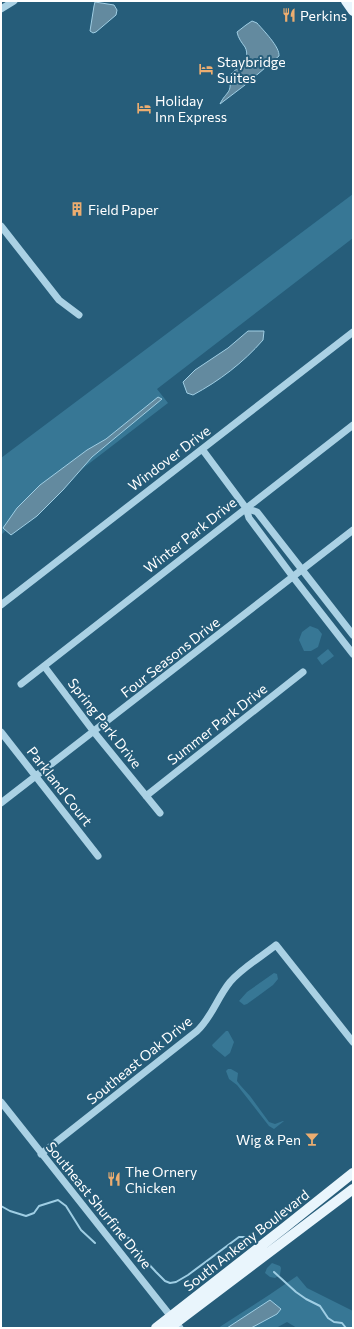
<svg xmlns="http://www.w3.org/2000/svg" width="354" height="1329" viewBox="0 0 354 1329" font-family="Commissioner,sans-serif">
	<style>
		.green { fill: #377795 }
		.water { fill: #638a9f; stroke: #9fcee4 }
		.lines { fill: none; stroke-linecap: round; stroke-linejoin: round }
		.stream { stroke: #9fcee4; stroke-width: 2 }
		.minor { stroke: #aad1e4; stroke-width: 7 }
		.major { stroke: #e9f5fc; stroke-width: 10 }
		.labels { text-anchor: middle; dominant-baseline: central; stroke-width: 4; stroke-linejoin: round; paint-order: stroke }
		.poi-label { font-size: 14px; fill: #fff; stroke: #265d7a; text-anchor: start }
		.street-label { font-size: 14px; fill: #fff; stroke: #265d7a }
	</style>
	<rect width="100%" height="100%" fill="#265d7a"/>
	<path class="green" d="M353,194V238L157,389L168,403L22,515L1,535V458Z
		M310,626L318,629L322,634L318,647L311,651H304L299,640L302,632Z
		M328,649L334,656L322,665L317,658Z
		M274,973L277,974L278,979L273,985L247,1004L244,1005L239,1001L247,992Z
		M226,1031H228L234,1042L230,1053L225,1057L213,1047L212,1045Z
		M228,1069H231L238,1073L237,1081L240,1085L250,1096L269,1122L275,1124L283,1121H284L274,1129L269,1126L237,1085L229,1079L226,1071Z
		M272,1263L280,1266L281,1268L280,1275L275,1278L270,1277L265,1273L267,1268Z
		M297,1276L307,1288L353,1311V1328H297L287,1322L276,1328H218L269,1295Z"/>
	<path class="water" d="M95,2L114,5L117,10L116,15L96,32L93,33L90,31L94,6Z
		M252,21L257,23C263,30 280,47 279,56L245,85L220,104C226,91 233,94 229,76C236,68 252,61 245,47C242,43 238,38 237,32L246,25Z
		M248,331H264L263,340C243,363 219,381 193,395L187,393L183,382L195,370L228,348Z
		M158,397L162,399L92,457L63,490L37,516L11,535L3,528L17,508L40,485L87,450L106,439Z
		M270,1300L281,1309L277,1314L251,1328H227Z"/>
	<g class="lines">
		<path class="stream" d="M1,1206L10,1211L26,1216L34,1213L39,1206L58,1200L66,1206L81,1230L95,1243
			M125,1237L129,1238L144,1259L156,1272L165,1281L170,1283L176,1282L188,1275L239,1237H245L251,1244
			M274,1272L296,1292L306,1299L320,1306L328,1318L334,1322L342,1323L346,1328"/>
		<path class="minor" d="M1,9L14,1
			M1,226L59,300L79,315
			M202,449L246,508L249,518L293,577L353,654
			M246,508L257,512L353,635
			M1,605L353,332
			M44,666L94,732L160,813
			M21,684L353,425
			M1,732L98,856
			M146,796L303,672
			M1,803L353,530
			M1,1102L180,1328
			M41,1154L197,1031C212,1017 217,998 230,982C242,968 261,957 276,945L353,1042"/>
		<path class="major" d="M346,1L353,11
			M156,1328L284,1228L353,1173
			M169,1328L353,1189"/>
	</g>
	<defs>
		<symbol id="restaurant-bare" viewBox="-9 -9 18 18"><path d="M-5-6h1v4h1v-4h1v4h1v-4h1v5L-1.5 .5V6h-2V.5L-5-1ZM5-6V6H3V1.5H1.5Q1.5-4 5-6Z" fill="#ecad70" stroke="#265d7a" stroke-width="2.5" paint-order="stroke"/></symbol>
		<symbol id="hotel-bare" viewBox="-9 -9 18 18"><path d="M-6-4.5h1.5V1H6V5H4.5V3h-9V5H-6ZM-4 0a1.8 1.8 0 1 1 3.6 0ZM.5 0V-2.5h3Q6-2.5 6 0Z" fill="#ecad70" stroke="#265d7a" stroke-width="2.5" paint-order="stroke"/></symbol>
		<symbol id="building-bare" viewBox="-9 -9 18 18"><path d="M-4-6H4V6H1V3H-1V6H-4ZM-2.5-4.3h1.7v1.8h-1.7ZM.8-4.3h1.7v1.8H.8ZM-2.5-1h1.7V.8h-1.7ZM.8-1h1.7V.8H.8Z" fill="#ecad70" stroke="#265d7a" stroke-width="2.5" paint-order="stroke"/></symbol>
		<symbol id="bar-bare" viewBox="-9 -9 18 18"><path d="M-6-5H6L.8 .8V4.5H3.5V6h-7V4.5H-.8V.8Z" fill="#ecad70" stroke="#265d7a" stroke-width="2.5" paint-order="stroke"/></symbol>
	</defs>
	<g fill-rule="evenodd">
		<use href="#restaurant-bare" x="279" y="5" width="20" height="20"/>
		<use href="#hotel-bare" x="196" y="59" width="20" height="20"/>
		<use href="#hotel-bare" x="134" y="98" width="20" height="20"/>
		<use href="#building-bare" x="67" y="199" width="20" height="20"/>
		<use href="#bar-bare" x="302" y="1129" width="20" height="20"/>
		<use href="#restaurant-bare" x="104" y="1169" width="20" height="20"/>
	</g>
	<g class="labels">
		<g class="poi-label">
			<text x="300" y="15">Perkins</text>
			<text x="217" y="61">Staybridge<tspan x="217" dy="16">Suites</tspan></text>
			<text x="155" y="100">Holiday<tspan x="155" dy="16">Inn Express</tspan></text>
			<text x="88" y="209">Field Paper</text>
			<text x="301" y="1139" text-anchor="end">Wig &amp; Pen</text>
			<text x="125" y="1171">The Ornery<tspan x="125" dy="16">Chicken</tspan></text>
		</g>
		<g class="street-label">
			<text transform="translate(169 458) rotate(-37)">Windover Drive</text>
			<text transform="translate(190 535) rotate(-38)">Winter Park Drive</text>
			<text transform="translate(170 657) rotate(-38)">Four Seasons Drive</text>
			<text transform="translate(105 723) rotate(52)">Spring Park Drive</text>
			<text transform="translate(217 724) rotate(-38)">Summer Park Drive</text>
			<text transform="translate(60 786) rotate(52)">Parkland Court</text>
			<text transform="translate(139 1060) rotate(-39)">Southeast Oak Drive</text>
			<text transform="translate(99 1205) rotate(51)">Southeast Shurfine Drive</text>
			<text transform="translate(246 1240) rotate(-38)">South Ankeny Boulevard</text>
		</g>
	</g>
	<rect width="354" height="1329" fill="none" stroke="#ffffff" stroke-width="4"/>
</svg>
